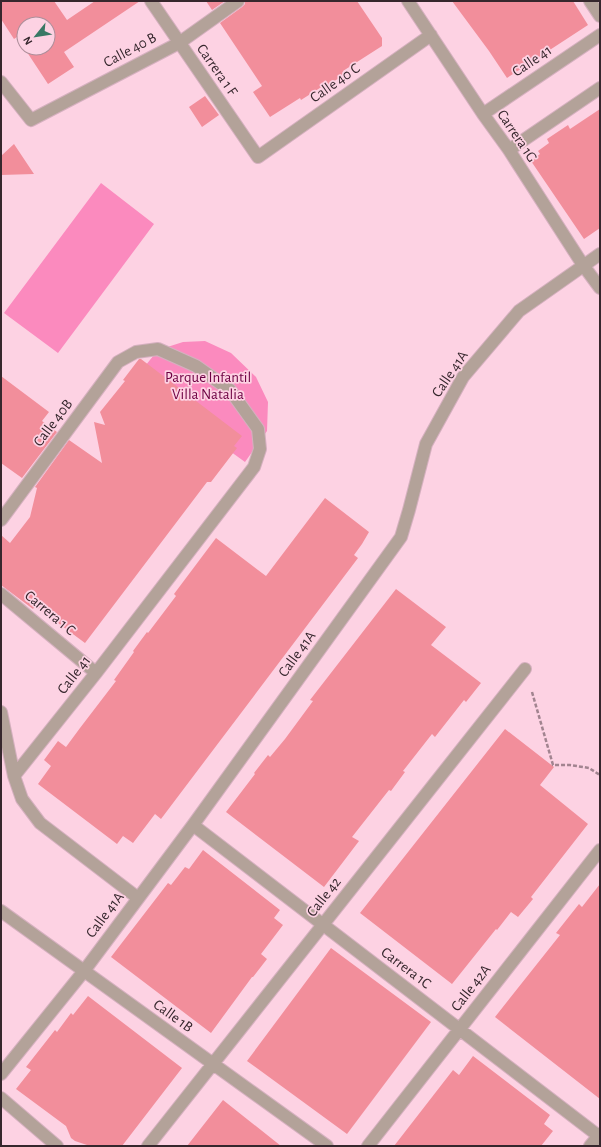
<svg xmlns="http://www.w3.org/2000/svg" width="601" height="1147" viewBox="0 0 601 1147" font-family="'Alegreya Sans',sans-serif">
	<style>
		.green { fill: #fb8abe }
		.building { fill: #f28e9b; fill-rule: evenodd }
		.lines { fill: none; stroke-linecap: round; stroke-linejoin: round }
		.minor-casing { stroke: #d5b0bf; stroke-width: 14 }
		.path { stroke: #a28490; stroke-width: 2.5; stroke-dasharray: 4 2; stroke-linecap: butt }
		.minor { stroke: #b3a299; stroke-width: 12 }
		.labels { text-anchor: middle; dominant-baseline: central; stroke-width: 3.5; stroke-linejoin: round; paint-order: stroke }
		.street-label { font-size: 15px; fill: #36272d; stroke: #fdd2e3 }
		.park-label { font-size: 15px; fill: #6d0042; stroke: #fdd2e3 }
	</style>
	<rect width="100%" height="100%" fill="#fdd2e3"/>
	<path class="green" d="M101,183L154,224L58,353L4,313Z
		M205,341L231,353L256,377L268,402L267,431L245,462L133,381L158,350L183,342Z"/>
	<path class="building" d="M1,1H54L67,20L95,1H140L64,52L74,67L48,84L17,37L14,39L1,19ZM24,24H48V48H24Z
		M206,1H225L212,10Z
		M245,1H357L382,38V46L343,71L345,74L324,88L323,86L301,100L300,98L270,117L253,92L262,86L220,23L242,7L245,4Z
		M452,1H573L588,25L507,78L489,51Z
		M205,96L219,115L202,127L189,107Z
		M600,109V228L584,239L531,161L540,154L538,151L549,143L547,139L568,125L570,129Z
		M14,144L34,174L1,175V156Z
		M139,359H141L242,436L234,446L237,448L211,482H207L85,643L35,606L33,609L1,585V535L10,543L30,517L37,488L35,487L69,440L102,463L94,422L105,425L100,412L125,381L123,380Z
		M1,376L49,412L42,421L57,432L22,478L1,463Z
		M325,498L369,532L362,544L354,555L358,558L161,819L155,814L133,843L123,836L117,844L38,784L51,766L44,760L58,741L66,747L80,728L116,681L114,680L134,652L133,651L147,632L148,633L176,596L174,594L216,538L266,576Z
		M396,589L446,627L431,645L481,683L466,702L464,700L435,737L432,734L403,771L405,772L391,791L389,790L352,837L359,841L324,887L226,812L255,774L254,773L268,755L270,757L285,739L313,701L310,700Z
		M505,729L554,767L540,785L588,824L531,897L533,899L518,917L511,912L497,930L496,929L452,984L360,913Z
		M203,850L280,910L274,918L283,925L261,954L267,959L253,977H252L211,1033L111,957L168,883L171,885L185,867L189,869Z
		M600,884V1099L495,1017L560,935L556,933L579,904L582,907Z
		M331,948L431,1022L347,1134L247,1061Z
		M88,996L182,1068L122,1146H90L75,1141L71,1138L66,1126L16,1089L31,1070L26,1067L55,1030L57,1032L71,1013L73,1015Z
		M473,1056L550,1115L544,1124L553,1131L541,1146H394L453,1070L459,1075Z
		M223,1100L281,1146H187Z"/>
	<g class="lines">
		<defs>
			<path id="minor" d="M151,1L258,157L431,35
				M408,1L483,114L509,150L583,265L600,288
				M590,1L600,16
				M1,82L31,120L179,43L238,1
				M483,114L600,35
				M509,150L600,88
				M1,520L118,362L136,352L158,349L196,366L230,390L258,429L260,449L254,467L96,673L14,776
				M1,594L96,673
				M1,712L14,776L22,799L40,823L138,898
				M193,825L600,1137
				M1,911L327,1146
				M1,1074L84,971L193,825L401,537L409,510L426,444L463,377L519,311L600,254
				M1,1098L57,1146
				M148,1146L525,669
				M368,1146L600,850
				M590,1146L600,1134"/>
		</defs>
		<use href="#minor" class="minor-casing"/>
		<path class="path" d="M532,692L553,765H570L589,768L600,775"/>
		<use href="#minor" class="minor"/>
	</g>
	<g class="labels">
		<g class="street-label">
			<text transform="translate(130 50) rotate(-28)">Calle 40 B</text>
			<text transform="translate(532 61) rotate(-34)">Calle 41</text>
			<text transform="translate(217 70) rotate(55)">Carrera 1 F</text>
			<text transform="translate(335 83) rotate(-35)">Calle 40 C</text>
			<text transform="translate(517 136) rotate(56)">Carrera 1G</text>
			<text transform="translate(450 374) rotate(-56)">Calle 41A</text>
			<text transform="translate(53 423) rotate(-53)">Calle 40B</text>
			<text transform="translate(50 613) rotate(40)">Carrera 1 C</text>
			<text transform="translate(297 654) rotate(-54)">Calle 41A</text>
			<text transform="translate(74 675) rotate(-52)">Calle 41</text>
			<text transform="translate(324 897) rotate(-52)">Calle 42</text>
			<text transform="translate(105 915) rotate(-53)">Calle 41A</text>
			<text transform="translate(406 968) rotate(37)">Carrera 1C</text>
			<text transform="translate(471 988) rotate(-52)">Calle 42A</text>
			<text transform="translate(173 1016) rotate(36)">Calle 1B</text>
		</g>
		<g class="park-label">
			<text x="208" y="377">Parque Infantil<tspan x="208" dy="17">Villa Natalia</tspan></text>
		</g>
	</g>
	<rect width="601" height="1147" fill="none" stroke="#36272d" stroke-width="4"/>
	<g transform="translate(36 36) rotate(240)"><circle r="19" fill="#fdd2e3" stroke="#ad8e9a"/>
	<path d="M0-3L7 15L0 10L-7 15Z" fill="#397865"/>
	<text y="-6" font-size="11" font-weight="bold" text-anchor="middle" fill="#36272d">N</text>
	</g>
</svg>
